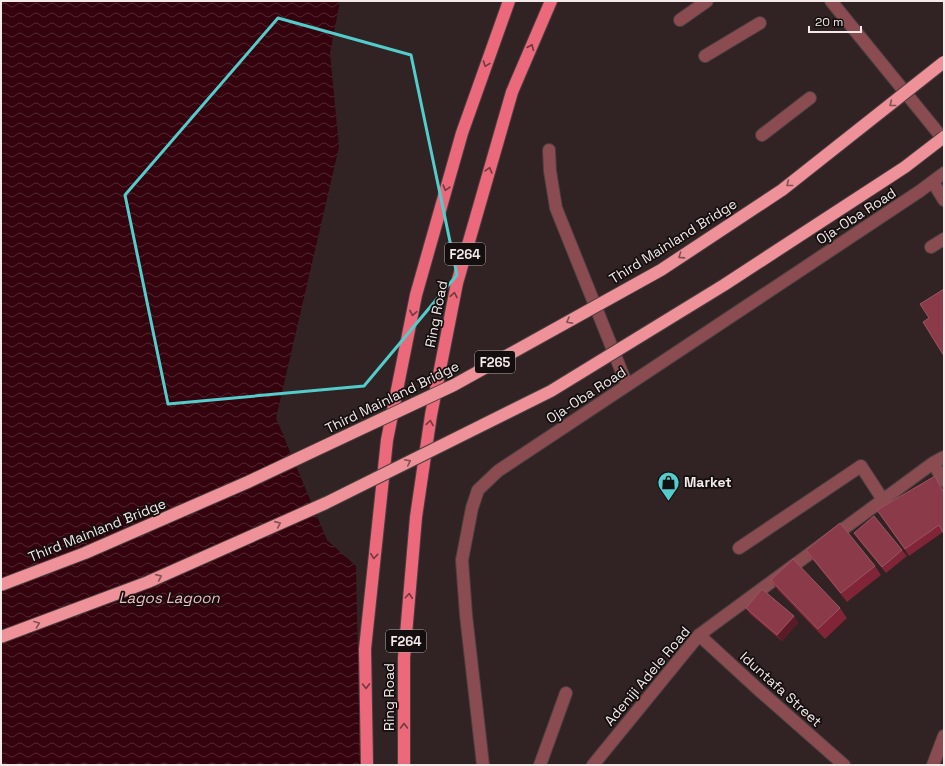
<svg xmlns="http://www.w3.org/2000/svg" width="945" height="766" viewBox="0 0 945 766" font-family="'Space Grotesk',sans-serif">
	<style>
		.water { fill: url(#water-waves) }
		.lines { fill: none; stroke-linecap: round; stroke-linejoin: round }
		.minor-casing { stroke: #4c3f3f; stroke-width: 14 }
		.major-casing { stroke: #4c3f3f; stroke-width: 14 }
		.minor { stroke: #8a4b51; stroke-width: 12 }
		.major { stroke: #eb697a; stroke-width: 12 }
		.highway-bridge-casing { stroke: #4c3f3f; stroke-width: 14; stroke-linecap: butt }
		.highway-bridge { stroke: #ee9199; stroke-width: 12 }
		.wall { fill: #7f2537 }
		.shaded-wall { fill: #5a1b27 }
		.building { fill: #8b3a4a; stroke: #9c5563 }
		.oneway { stroke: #75373f }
		.oneway2 { stroke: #815054 }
		.marked { fill: none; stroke: #52cdcc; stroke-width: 3; stroke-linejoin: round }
		.labels { text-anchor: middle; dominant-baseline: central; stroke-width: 3.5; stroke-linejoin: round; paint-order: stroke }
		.shield { fill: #140e0e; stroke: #b0a7a7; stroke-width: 1 }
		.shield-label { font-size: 13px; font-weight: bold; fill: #f3e9e9 }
		.street-label { font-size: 14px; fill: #f3e9e9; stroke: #140e0e }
		.poi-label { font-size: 14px; font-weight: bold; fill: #f3e9e9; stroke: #140e0e; text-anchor: start }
		.water-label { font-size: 15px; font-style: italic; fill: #f2bbbe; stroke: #140e0e }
	</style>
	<defs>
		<pattern id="water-waves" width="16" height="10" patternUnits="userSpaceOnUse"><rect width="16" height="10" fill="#34030d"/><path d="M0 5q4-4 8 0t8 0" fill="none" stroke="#522830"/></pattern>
	</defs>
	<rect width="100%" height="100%" fill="#312323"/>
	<path class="water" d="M1,1H340L330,53L339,147L276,418L327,540L356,566L360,765H1Z"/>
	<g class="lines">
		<defs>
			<path id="minor" d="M831,1L944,140
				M680,20L707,1
				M705,56L760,23
				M762,135L810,98
				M549,150L550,171L556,208L627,385
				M933,182L944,200
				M931,247L944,239
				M933,463L944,481
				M739,548L861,466L883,500
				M699,635L760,691L844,765
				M483,765L466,615L462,560L472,508L478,490L498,471L920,191L944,173
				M540,765L566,693
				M593,765L699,635L933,463L944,457
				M933,765L944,736"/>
			<path id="major" d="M367,765L365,649L387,440L416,295L462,133L509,1
				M404,765V658L416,517L431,415L457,283L512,92L551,1"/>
		</defs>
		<use href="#minor" class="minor-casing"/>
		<use href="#major" class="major-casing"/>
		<use href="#minor" class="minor"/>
		<use href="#major" class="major"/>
		<defs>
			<path id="highway-bridge" d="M1,585L85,553L248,482L454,385L661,270L782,190L944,62
				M1,637L148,582L326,503L551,391L724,285L905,167L944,137"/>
		</defs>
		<use href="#highway-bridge" class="highway-bridge-casing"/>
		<use href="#highway-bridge" class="highway-bridge"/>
	</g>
	<path class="wall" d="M939,483L944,491V534L943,532L909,556L877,510Z
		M854,533L902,550L907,556L886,573L859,540Z
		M806,550L875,566L881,575L847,602L813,560Z
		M771,580L840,608L847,618L825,639L778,590Z
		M746,608L794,616L798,623L782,641L750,614Z"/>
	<path class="shaded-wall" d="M935,476L939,483L944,491V493Z
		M794,616L798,623L782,641L777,635Z"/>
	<path class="building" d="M944,289V356L923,322L929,318L920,304Z
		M935,476L944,493V534L939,525L905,549L877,510Z
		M874,516L902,550L882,567L854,533Z
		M840,523L875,566L841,593L806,550Z
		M793,559L840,608L818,629L771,580Z
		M762,589L794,616L777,635L746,608Z"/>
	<defs><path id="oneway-chevron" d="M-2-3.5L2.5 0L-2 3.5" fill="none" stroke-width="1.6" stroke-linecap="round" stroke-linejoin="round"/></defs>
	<g class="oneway">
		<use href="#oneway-chevron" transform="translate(531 47) rotate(-67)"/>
		<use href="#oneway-chevron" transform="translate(486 64) rotate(110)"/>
		<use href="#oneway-chevron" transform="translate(489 170) rotate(-74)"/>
		<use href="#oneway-chevron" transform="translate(446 188) rotate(106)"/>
		<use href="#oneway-chevron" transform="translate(454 295) rotate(-79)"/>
		<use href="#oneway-chevron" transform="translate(413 313) rotate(101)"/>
		<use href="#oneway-chevron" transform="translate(430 423) rotate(-81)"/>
		<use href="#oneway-chevron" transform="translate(374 556) rotate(96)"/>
		<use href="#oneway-chevron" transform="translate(409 596) rotate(-85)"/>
		<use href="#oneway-chevron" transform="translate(366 686) rotate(89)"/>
		<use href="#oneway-chevron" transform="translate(404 726) rotate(-90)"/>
	</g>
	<g class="oneway2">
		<use href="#oneway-chevron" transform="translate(892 104) rotate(142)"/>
		<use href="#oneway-chevron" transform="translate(789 184) rotate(142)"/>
		<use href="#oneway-chevron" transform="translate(681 256) rotate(147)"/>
		<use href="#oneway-chevron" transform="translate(569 321) rotate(151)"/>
		<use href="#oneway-chevron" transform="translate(408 462) rotate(-26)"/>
		<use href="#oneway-chevron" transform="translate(278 524) rotate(-24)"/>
		<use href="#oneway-chevron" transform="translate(159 577) rotate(-24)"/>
		<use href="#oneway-chevron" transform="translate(37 624) rotate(-21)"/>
	</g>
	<path class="marked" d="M278,18L411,55L457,275L364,386L168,404L125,195Z"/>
	<defs>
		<symbol id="shop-pin" viewBox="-11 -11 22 30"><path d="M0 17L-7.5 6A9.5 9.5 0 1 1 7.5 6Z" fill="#52cdcc" stroke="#140e0e"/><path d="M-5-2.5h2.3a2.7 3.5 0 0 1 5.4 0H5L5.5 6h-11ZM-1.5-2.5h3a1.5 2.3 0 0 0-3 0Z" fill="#111"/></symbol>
	</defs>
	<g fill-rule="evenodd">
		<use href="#shop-pin" x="656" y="470" width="25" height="34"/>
	</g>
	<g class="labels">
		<g class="shield">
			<rect x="445" y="243" width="40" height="22" rx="3"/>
			<rect x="475" y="351" width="40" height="22" rx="3"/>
			<rect x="386" y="630" width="40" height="22" rx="3"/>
		</g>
		<g class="shield-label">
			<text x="465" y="254">F264</text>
			<text x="495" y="362">F265</text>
			<text x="406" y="641">F264</text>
		</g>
		<g class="street-label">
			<text transform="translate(856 216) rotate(-33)">Oja-Oba Road</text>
			<text transform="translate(673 241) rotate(-32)">Third Mainland Bridge</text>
			<text transform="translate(436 314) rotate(-79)">Ring Road</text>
			<text transform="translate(586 395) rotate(-33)">Oja-Oba Road</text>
			<text transform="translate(392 397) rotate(-26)">Third Mainland Bridge</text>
			<text transform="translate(97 530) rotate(-22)">Third Mainland Bridge</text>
			<text transform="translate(647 676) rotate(-50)">Adeniji Adele Road</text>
			<text transform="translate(781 689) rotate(42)">Iduntafa Street</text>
			<text transform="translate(389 697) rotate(-90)">Ring Road</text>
		</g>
		<g class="poi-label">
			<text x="684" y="482">Market</text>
		</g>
		<g class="water-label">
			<text x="169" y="597">Lagos Lagoon</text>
		</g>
	</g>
	<rect width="945" height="766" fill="none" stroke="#f3e9e9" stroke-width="4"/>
	<path d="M809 26v6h52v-6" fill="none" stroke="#f3e9e9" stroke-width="2"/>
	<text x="815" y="26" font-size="12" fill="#f3e9e9" stroke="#140e0e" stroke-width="3" paint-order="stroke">20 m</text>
</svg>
